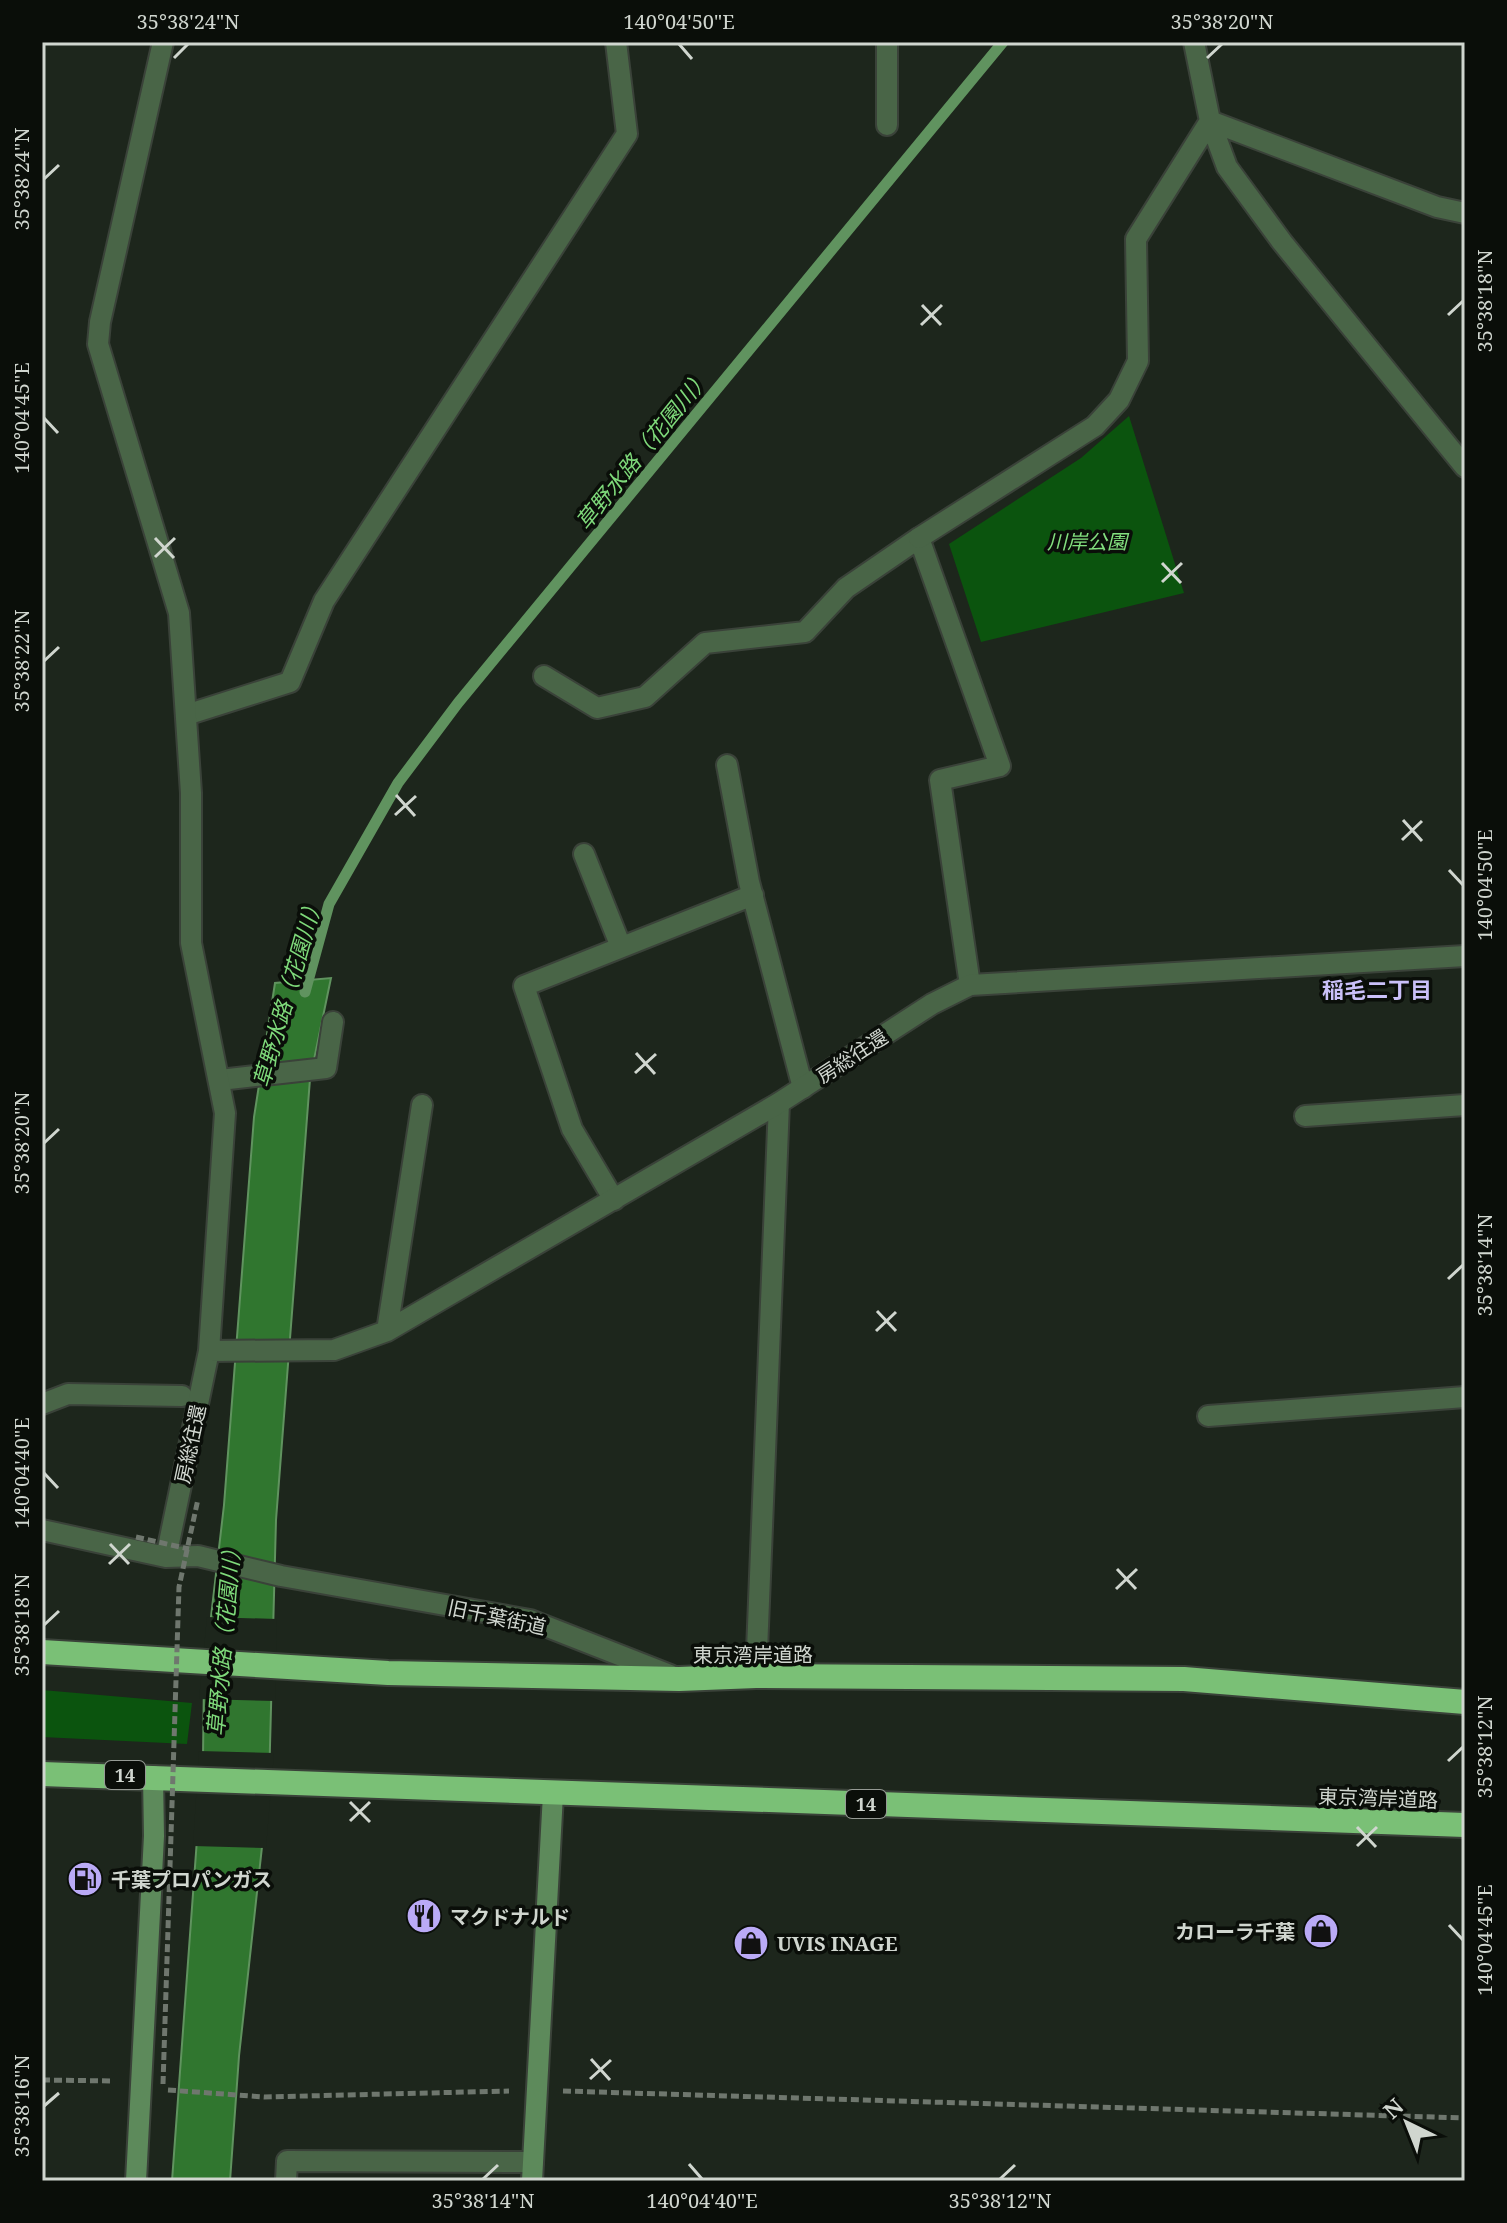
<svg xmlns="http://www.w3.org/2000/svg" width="1507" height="2223" viewBox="0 0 1507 2223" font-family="'Noto Serif','Noto Sans JP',serif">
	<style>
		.green { fill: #0b540e }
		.water { fill: #30762f; stroke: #60935f; stroke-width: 2 }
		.pier { fill: #1d261c }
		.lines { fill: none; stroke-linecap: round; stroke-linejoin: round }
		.stream { stroke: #60935f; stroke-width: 11 }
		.lane-casing { stroke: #3a4239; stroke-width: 24 }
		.street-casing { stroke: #3a4239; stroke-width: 24 }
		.secondary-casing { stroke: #3a4239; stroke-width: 24 }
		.highway-casing { stroke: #3a4239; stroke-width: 28 }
		.path { stroke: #6f776e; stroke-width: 5; stroke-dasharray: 8 4; stroke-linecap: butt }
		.lane { stroke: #496547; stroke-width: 20 }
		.street { stroke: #496547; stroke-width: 20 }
		.secondary { stroke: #5d8a5b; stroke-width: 20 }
		.highway { stroke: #7ac076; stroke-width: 24 }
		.path-bridge { stroke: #6f776e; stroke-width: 5; stroke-dasharray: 8 4; stroke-linecap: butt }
		.ticks { fill: none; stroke: #d0d6cf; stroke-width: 3 }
		.labels { text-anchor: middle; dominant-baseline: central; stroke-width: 7; stroke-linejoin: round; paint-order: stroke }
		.shield { fill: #0a0e09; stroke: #959a94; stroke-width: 2 }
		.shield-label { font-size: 18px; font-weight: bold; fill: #d0d6cf }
		.park-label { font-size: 20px; font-style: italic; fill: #83df7f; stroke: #0a0e09 }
		.street-label { font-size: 20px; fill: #d0d6cf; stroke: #0a0e09 }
		.poi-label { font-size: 20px; font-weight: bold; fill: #d0d6cf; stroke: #0a0e09; text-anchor: start }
		.water-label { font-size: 22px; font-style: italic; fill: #7ed97a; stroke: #0a0e09 }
		.neighbourhood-label { font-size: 22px; font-weight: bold; fill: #cac0f9; stroke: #0a0e09 }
		.neatline { fill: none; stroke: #d0d6cf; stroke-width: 3 }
		.ticks-label { font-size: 20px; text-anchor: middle; fill: #d0d6cf }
	</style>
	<rect width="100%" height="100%" fill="#1d261c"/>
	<path class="green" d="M1129,416L1184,593L981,642L949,544L1081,458Z
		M42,1690L192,1703L187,1744L42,1737Z"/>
	<path class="water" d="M331,978L310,1079L276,1520L269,1783L239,2056L230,2181H172L203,1757L204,1677L224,1505L254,1117L275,983Z"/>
	<path class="pier" d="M207,1617L277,1619L275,1701L199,1699Z
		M199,1751L274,1753L266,1848L193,1846Z"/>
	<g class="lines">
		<path class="stream" d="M305,992L329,904L398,783L458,703L1003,42"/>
		<defs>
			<path id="lane" d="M544,676L597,708L645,697L705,643L805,632L846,588L919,538L1000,766L940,780L970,985
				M186,715L290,682L324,601L627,134L616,42
				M727,765L749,882L803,1088
				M584,854L621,947
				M220,1080L326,1068L333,1022
				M1305,1116L1465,1105
				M614,1200L572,1129L524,986L753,895
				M42,1404L68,1394L182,1396
				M1208,1416L1465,1397
				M756,1676L779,1103"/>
			<path id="street" d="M163,42L100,322L98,344L179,613L191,793V943L225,1113L209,1351L166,1557
				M887,42V125
				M1194,42L1210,121L1227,167L1282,242L1465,467
				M1210,121L1437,207L1465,213
				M919,538L1095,426L1119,400L1138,361L1136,239L1210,121
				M387,1331L422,1105
				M209,1351L334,1350L387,1331L779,1103L932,1004L970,985L1465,956
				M42,1530L166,1557L198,1556L281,1576L530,1620L670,1675
				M286,2181L287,2161L533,2162"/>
			<path id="secondary" d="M136,2181L154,1836L153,1776
				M532,2181L553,1794"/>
			<path id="highway" d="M42,1652L388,1673L679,1679L756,1676L1184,1679L1465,1702
				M42,1774L1465,1825"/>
		</defs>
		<use href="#lane" class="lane-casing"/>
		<use href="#street" class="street-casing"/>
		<use href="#secondary" class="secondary-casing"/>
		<use href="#highway" class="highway-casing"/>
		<path class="path" d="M42,2080L113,2081
			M168,2090L264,2097L509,2091
			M563,2091L1465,2118"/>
		<use href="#lane" class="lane"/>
		<use href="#street" class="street"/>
		<use href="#secondary" class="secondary"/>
		<use href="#highway" class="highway"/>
		<path class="path-bridge" d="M136,1537L189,1549
			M163,2084L179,1587L198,1499"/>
	</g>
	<path class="ticks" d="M679,44L692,59M174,58L188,44M1207,58L1222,44M44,179L59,165M922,305L941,325M1448,315L1463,301M921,325L942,305M44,418L58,433M155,538L174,558M155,557L175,538M1162,563L1181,583M1162,582L1182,563M44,661L59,647M396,795L415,816M395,815L416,796M1403,820L1422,841M1402,840L1422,821M1449,870L1463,885M636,1053L655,1074M635,1073L656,1054M44,1143L59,1129M1448,1279L1463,1265M877,1311L896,1331M876,1331L896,1312M44,1473L58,1488M110,1544L129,1564M109,1564L130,1544M1117,1569L1136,1589M1116,1589L1137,1569M44,1625L59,1611M1448,1761L1463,1747M350,1802L370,1822M350,1821L370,1802M1357,1827L1376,1847M1357,1846L1377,1827M1449,1925L1463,1940M591,2059L610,2080M590,2079L611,2060M44,2106L59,2093M689,2164L702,2179M483,2179L498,2165M1000,2179L1015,2165"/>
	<defs>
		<symbol id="fuel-disc" viewBox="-11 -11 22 22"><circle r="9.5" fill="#baaaf6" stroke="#0a0e09"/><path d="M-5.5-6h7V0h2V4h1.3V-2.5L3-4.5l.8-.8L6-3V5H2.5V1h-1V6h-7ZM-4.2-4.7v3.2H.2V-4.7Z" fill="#111"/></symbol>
		<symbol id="restaurant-disc" viewBox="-11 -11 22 22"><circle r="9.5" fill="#baaaf6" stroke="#0a0e09"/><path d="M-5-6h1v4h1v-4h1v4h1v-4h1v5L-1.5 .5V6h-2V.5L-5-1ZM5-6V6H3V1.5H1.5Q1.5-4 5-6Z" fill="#111"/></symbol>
		<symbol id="shop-disc" viewBox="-11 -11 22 22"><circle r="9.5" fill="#baaaf6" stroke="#0a0e09"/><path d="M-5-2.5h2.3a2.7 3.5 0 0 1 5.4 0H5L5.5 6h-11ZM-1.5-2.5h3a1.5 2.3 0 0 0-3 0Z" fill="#111"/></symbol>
	</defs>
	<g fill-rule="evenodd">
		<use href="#fuel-disc" x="65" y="1859" width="40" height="40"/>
		<use href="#restaurant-disc" x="404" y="1896" width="40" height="40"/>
		<use href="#shop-disc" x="1301" y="1911" width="40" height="40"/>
		<use href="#shop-disc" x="731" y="1923" width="40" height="40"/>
	</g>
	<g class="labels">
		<g class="shield">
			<rect x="105" y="1761" width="40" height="28" rx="6"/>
			<rect x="846" y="1790" width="40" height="28" rx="6"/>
		</g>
		<g class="shield-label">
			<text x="125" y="1775">14</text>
			<text x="866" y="1804">14</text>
		</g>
		<g class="park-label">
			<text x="1087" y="541">川岸公園</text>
		</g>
		<g class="street-label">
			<text transform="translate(852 1056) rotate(-33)">房総往還</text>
			<text transform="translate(190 1444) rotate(-78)">房総往還</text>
			<text transform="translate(497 1617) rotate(12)">旧千葉街道</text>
			<text x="753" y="1654">東京湾岸道路</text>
			<text transform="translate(1378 1798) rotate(2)">東京湾岸道路</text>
		</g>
		<g class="poi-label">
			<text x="111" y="1879">千葉プロパンガス</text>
			<text x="450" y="1916">マクドナルド</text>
			<text x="1295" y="1931" text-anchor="end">カローラ千葉</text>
			<text x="777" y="1943">UVIS INAGE</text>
		</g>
		<g class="water-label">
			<text transform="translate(642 449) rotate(-51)">草野水路（花園川）</text>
			<text transform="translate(287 991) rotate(-74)">草野水路（花園川）</text>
			<text transform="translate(223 1637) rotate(-85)">草野水路（花園川）</text>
		</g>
		<g class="neighbourhood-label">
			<text x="1377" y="989">稲毛二丁目</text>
		</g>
	</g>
	<rect width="1507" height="2223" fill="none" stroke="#0a0e09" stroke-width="88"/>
	<g transform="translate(1407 2123) rotate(317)" stroke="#0a0e09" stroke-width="6" paint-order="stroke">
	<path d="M0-6L14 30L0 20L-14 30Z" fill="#d0d6cf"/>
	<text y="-12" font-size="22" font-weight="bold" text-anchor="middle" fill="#d0d6cf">N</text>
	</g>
	<rect x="44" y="44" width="1419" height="2135" class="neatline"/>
	<g class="ticks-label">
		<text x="188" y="29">35°38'24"N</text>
		<text x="679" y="29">140°04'50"E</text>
		<text x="1222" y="29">35°38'20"N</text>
		<text transform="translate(22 179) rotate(-90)" y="7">35°38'24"N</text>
		<text transform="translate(1485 301) rotate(-90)" y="7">35°38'18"N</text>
		<text transform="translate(22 418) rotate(-90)" y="7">140°04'45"E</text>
		<text transform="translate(22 661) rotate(-90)" y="7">35°38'22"N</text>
		<text transform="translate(1485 885) rotate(-90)" y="7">140°04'50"E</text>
		<text transform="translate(22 1143) rotate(-90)" y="7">35°38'20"N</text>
		<text transform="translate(1485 1265) rotate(-90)" y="7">35°38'14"N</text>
		<text transform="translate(22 1473) rotate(-90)" y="7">140°04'40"E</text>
		<text transform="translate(22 1625) rotate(-90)" y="7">35°38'18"N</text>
		<text transform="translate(1485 1747) rotate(-90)" y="7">35°38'12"N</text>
		<text transform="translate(1485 1940) rotate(-90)" y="7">140°04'45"E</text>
		<text transform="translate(22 2106) rotate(-90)" y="7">35°38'16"N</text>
		<text x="483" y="2208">35°38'14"N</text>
		<text x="702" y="2208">140°04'40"E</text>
		<text x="1000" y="2208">35°38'12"N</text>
	</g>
</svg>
